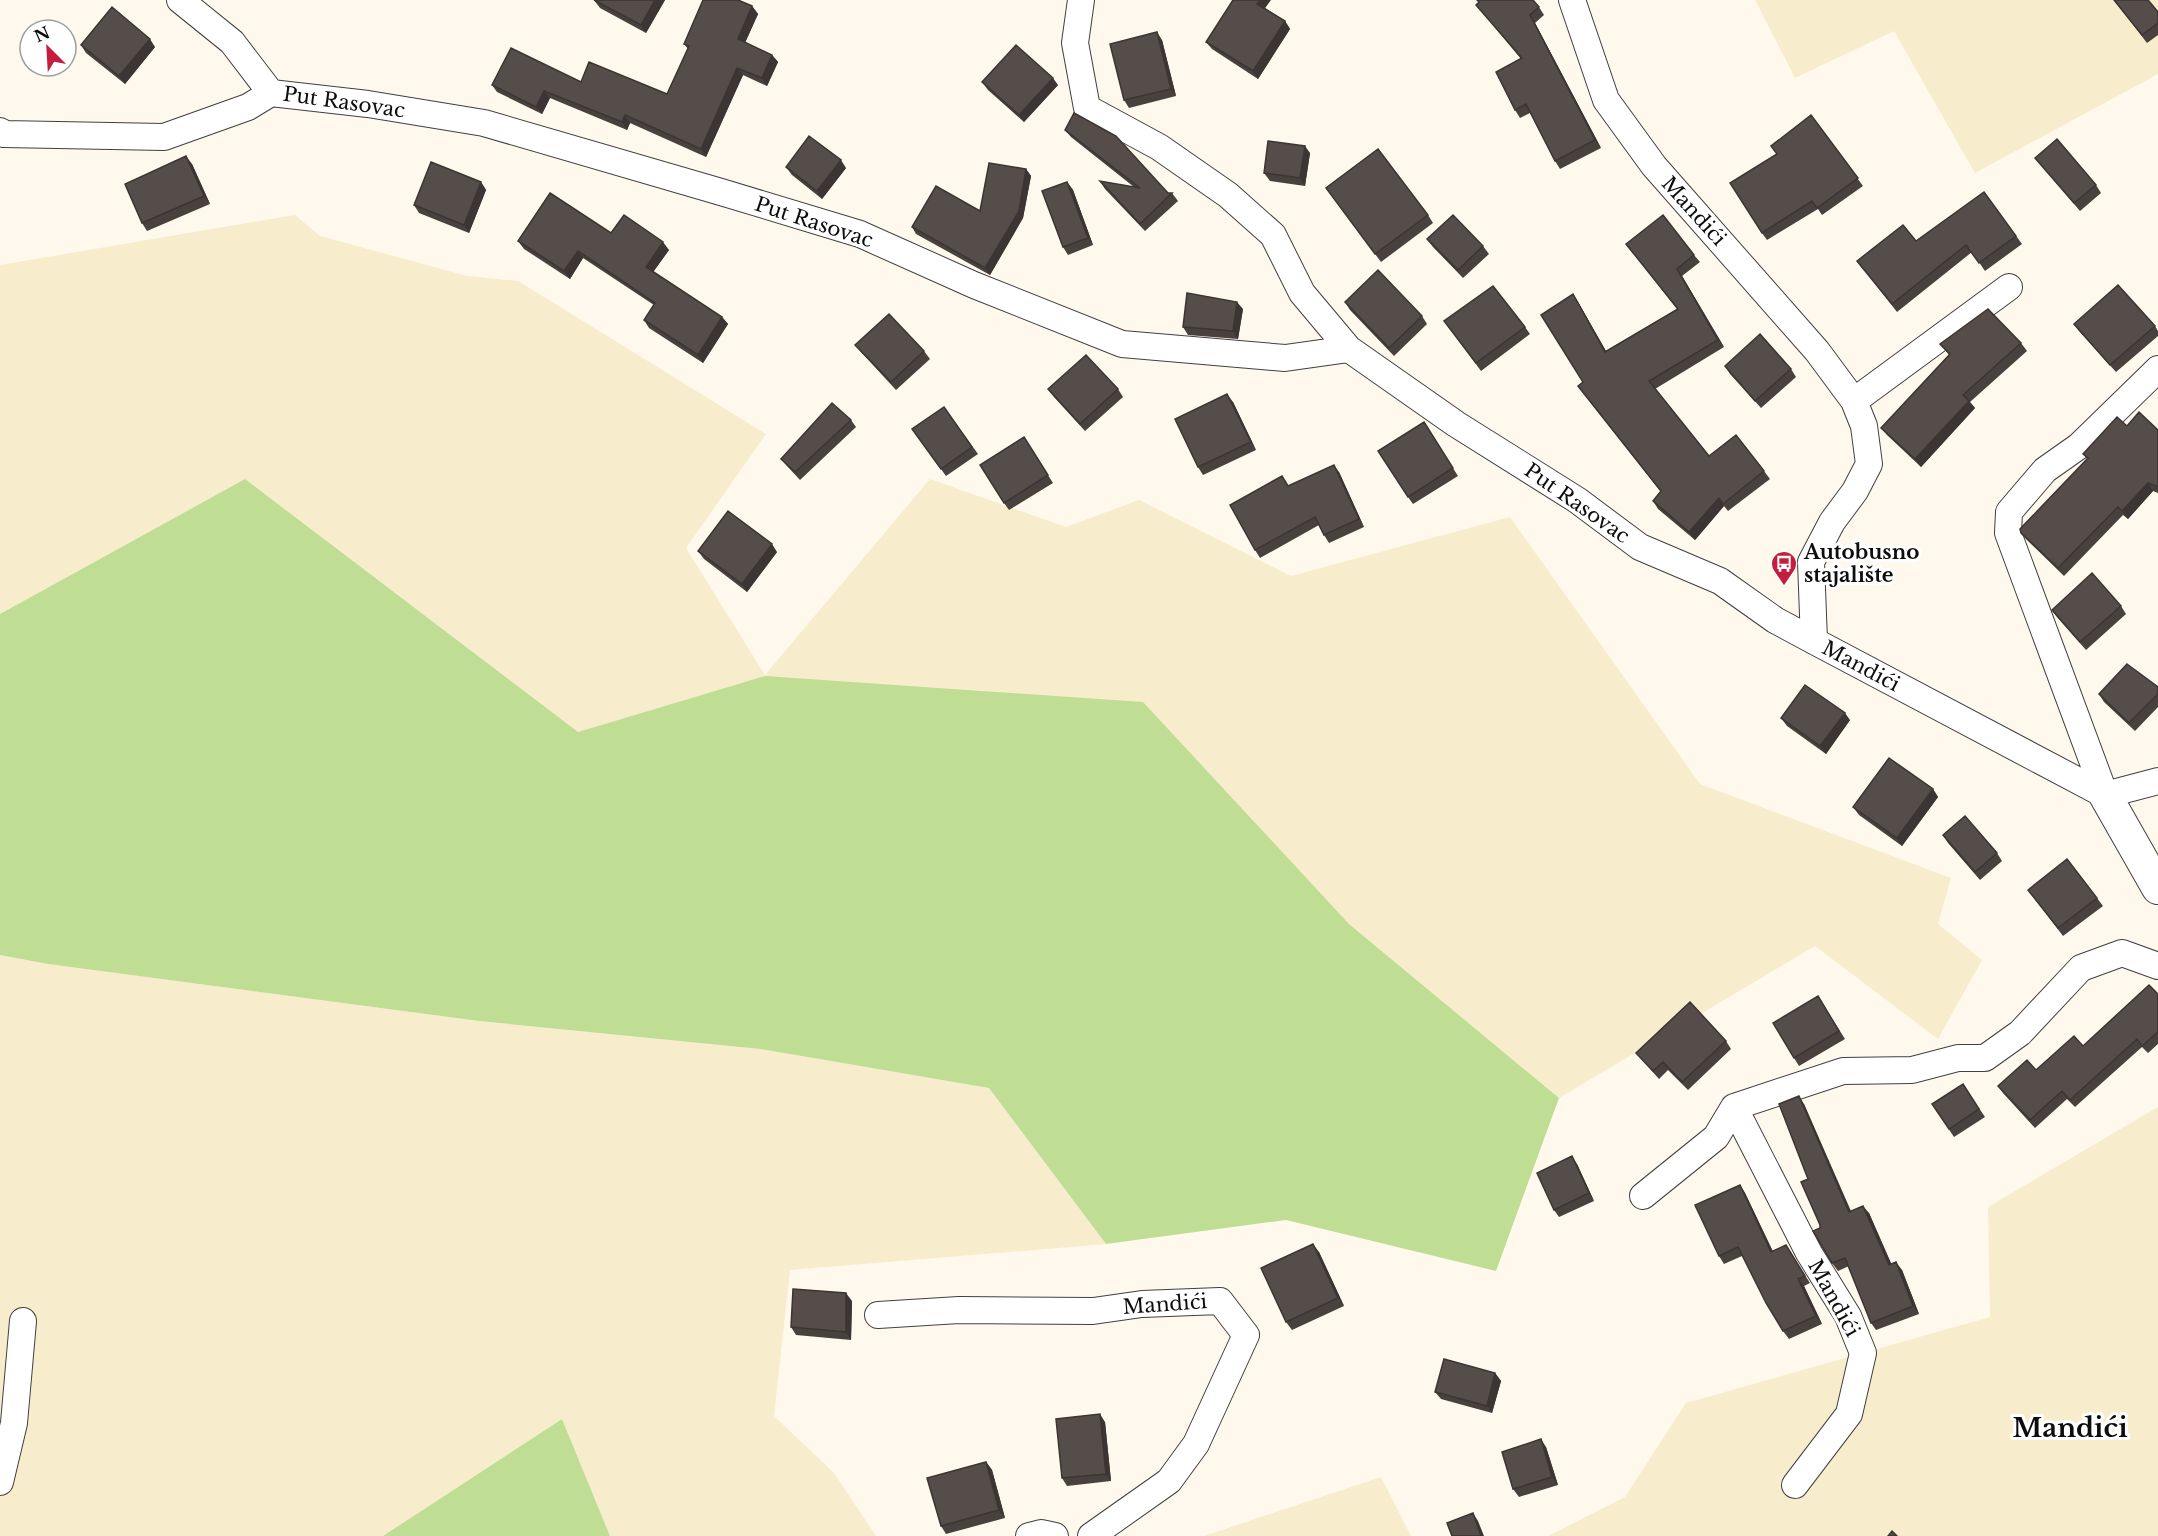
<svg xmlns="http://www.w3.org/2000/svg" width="2158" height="1536" viewBox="0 0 2158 1536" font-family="'Libre Baskerville',serif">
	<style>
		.farmland { fill: #f7eccc }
		.forest { fill: #c0de93 }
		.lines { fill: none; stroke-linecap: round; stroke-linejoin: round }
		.minor-casing { stroke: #404040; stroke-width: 28 }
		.tertiary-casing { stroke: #404040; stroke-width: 34 }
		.minor { stroke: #fff; stroke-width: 26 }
		.tertiary { stroke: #fff; stroke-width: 32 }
		.wall { fill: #4a413f }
		.shaded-wall { fill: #3c3533 }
		.building { fill: #564c49; stroke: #3c3533; stroke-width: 1.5 }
		.labels { text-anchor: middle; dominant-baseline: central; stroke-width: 6; stroke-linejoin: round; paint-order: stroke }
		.street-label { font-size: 20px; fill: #0d0d0d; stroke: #fff }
		.poi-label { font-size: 20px; font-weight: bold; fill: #0d0d0d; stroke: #fff; text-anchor: start }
		.district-label { font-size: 26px; font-weight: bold; fill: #0d0d0d; stroke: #fff }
	</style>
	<rect width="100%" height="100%" fill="#fff9ed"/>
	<path class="farmland" d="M1755,0H2158V74L1975,173L1894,31L1795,78Z
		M295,215L320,236L467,276L518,281L766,434L686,548L765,675L930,479L1066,527L1139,500L1291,576L1510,517L1700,784L1951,878L1938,924L1982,960L1938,1039L1815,946L1559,1098L1349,924L765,676L578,732L245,479L0,614V265Z
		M0,955L48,964L479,1021L760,1049L989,1088L1106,1244L790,1270L774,1416L834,1473L876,1536H610L562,1419L383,1536H0Z
		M2158,1107V1536H1548L1625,1497L1686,1403L1990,1317L1988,1207Z
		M1381,1477L1411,1536H1204Z"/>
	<path class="forest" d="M245,479L578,732L765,676L1143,702L1349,924L1559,1098L1496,1271L1286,1220L1106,1244L989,1088L760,1049L479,1021L48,964L0,955V614Z
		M562,1419L610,1536H383Z"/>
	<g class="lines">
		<defs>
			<path id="minor" d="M180,0L232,42L271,93L368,104L484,123L721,192L860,234L974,285L1122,344L1285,358L1349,349L1456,424L1577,500L1640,547L1720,581L1775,620L1814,641L2105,795L2158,781
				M1081,0L1075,43L1087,108L1159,147L1228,195L1273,235L1302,293L1349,349
				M1572,0L1606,100L1654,166L1817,351L1854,401L1864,426L1869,464L1855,491L1832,522L1811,562L1814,641
				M0,131L4,134L164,137L248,107L271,93
				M1854,401L2009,287
				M2105,795L2008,533L2009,512L2045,470L2079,446L2158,369
				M1734,1107L1809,1253L1848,1316L1863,1353L1849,1414L1795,1485
				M1643,1196L1716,1137L1734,1107L1843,1071L1912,1070L1958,1058H1985L2020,1033L2081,968L2122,953L2158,966
				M878,1315L959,1310L1093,1311L1142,1304L1220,1301L1246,1335L1196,1444L1169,1481L1091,1536
				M0,1482L14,1423L23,1321
				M1029,1536L1041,1533L1055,1536"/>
			<path id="tertiary" d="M2105,795L2158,888"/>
		</defs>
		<use href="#minor" class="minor-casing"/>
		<use href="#tertiary" class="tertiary-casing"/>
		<use href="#minor" class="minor"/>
		<use href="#tertiary" class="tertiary"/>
	</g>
	<path class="wall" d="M594,0H665L646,33L600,8Z
		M2114,0L2158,12V35L2147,43Z
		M1476,5L1539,7L1544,15L1535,23L1601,148L1560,169L1555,161L1530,113L1520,118L1515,110L1521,59L1482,12Z
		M752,6L758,14L745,43L772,55L778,62L767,86L743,75L706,157L630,123L627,130L550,98L542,114L497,92L492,85L667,94L688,49L684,44Z
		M1265,8L1285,21L1290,29L1258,79L1212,49L1206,42Z
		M1162,40L1176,96L1129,108L1124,100Z
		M81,45L155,47L125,84L86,53Z
		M982,82L1058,85L1024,122L988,90Z
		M1811,115L1863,186L1822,215L1818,209L1767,240L1762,233L1776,154Z
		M1065,130L1168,193H1172L1178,201L1145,231L1105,189L1100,181L1134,187L1071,137Z
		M1310,153L1305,186L1270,181L1264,173Z
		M2035,158L2096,185L2101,193L2080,211L2041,165Z
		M192,164L210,204L147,231L142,223Z
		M786,167L846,168L822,199L792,175Z
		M1026,169L1031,176L1023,218L990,275L916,234L912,227L980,211Z
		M481,182L486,190L469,233L419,213L414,205Z
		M1067,182L1073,190L1093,245L1068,255L1063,247Z
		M1326,188L1428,215L1433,223L1381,262Z
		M1984,192L2022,244L1985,271L1972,252L1897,312L1857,261L1916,241Z
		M611,233L669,250L653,272L722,317L728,324L703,363L649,328L644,320L654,305L583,258L570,279L524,249L518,241Z
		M1427,239L1483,246L1489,254L1463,278L1433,247Z
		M1626,244L1694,255L1700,262L1682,276L1724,347L1655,389L1709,456L1764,471L1770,479L1728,511L1724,506L1695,540L1658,509L1653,501L1661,492L1578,386L1583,382L1573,294L1578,302L1606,351L1677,309Z
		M1345,302L1422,316L1427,324L1394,356L1350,310Z
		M1243,309L1238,339L1188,335L1183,327Z
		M2074,324L2155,326L2158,331V336L2116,372L2079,331Z
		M1525,327L1530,334L1481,371L1450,329Z
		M2021,343L2027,351L1970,402L1975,408L1921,467L1887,435L1881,428L1949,355L1940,344Z
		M855,345L924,351L930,359L896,390L861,352Z
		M1725,366L1791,369L1796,377L1761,408L1730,374Z
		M1048,389H1118L1123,397L1085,431L1054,397Z
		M1233,402L1256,450L1203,475L1198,467Z
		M944,407L978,454L946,476L912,429Z
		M851,420L856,427L800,480L787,466L781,459Z
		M1424,422L1458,476L1413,504L1408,497Z
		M2127,426L2158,430V493L2153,491L2128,519L2123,515L2064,576L2027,540L2021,533L2087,459L2083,454Z
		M1024,437L1053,483L1009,510L1004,503Z
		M1339,472L1364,527L1329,543L1324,535L1319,525L1260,558L1255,550L1288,486Z
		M698,551L777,552L747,592L704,559Z
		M2121,606L2126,614L2086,650L2057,617L2052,610Z
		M2158,687V707L2135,731L2104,702L2099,694Z
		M1781,718L1850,720L1826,754L1787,726Z
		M1933,789L1938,797L1902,846L1859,815L1853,807Z
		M1943,835L1997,853L2002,861L1980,880L1948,843Z
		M2028,890L2097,898L2103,906L2063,936Z
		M2158,994V1044L2148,1053L2142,1047L2075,1107L2067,1099L2035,1128L2003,1093L1998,1086L2036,1070L2083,1046Z
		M1818,996L1845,1039L1799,1066L1794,1058Z
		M1726,1041L1731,1049L1688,1090L1668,1070L1659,1079L1642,1060L1636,1053Z
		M1963,1084L1985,1117L1954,1137L1932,1104Z
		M1804,1104L1851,1211L1869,1213L1891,1264L1902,1270L1919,1314L1876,1330L1871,1323L1849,1266L1838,1271L1832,1263L1820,1225L1808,1179Z
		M1577,1164L1594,1201L1559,1217L1554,1210Z
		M1740,1185L1745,1193L1773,1252L1786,1245L1810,1283L1804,1286L1822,1324L1789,1339L1783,1331L1742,1256L1724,1264L1719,1256Z
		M1319,1252L1344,1306L1292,1330L1286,1322Z
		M852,1301L851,1340L796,1335L791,1327Z
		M1495,1373L1501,1381L1492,1413L1441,1399L1435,1392Z
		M1105,1422L1111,1481L1067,1486L1062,1478Z
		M1546,1447L1558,1485L1519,1497L1513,1489Z
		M986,1462L992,1470L1005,1518L946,1534L941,1526Z"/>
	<path class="shaded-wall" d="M655,0H665L646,33L641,25Z
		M1260,0H1271L1263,11L1257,4Z
		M752,6L758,14L743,47L738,39Z
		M1530,15L1535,23L1601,148L1595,140Z
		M1285,21L1290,29L1258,79L1253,71Z
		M1157,32L1162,40L1176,96L1171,89Z
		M150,39L155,47L125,84L119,76Z
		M772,55L778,62L767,86L762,78Z
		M737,68L743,75L706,157L701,149Z
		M1053,78L1058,85L1024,122L1019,115Z
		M544,91L550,98L542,114L536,107Z
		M625,115L630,123L627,130L622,122Z
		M1305,146L1310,153L1305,186L1300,178Z
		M186,156L192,164L210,204L204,196Z
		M841,160L846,168L822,199L817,191Z
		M1026,169L1031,176L1023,218L990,275L985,268Z
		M481,182L486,190L469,233L464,225Z
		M1067,182L1073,190L1093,245L1088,238Z
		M663,242L669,250L651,275L646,267Z
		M578,251L583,258L570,279L564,271Z
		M1677,269L1682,276L1724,347L1718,340Z
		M1573,294L1578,302L1611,360L1605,352Z
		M1237,302L1243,309L1238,339L1233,331Z
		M722,317L728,324L703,363L698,355Z
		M1227,394L1233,402L1256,450L1251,442Z
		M1969,401L1975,408L1921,467L1915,459Z
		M1334,465L1339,472L1364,527L1359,519Z
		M2148,483L2153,491L2128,519L2122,511Z
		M1719,498L1724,506L1695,540L1689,532Z
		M772,544L777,552L747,592L742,584Z
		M1845,713L1850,720L1826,754L1820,746Z
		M1933,789L1938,797L1902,846L1897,838Z
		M1799,1096L1804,1104L1854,1220L1849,1212Z
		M1572,1156L1577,1164L1594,1201L1589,1193Z
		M1740,1185L1745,1193L1777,1260L1771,1252Z
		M1863,1206L1869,1213L1895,1272L1889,1265Z
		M1313,1244L1319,1252L1344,1306L1338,1298Z
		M1896,1262L1902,1270L1919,1314L1913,1306Z
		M1798,1279L1804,1286L1822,1324L1816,1316Z
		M846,1293L852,1301L851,1340L846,1332Z
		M1495,1373L1501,1381L1492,1413L1487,1406Z
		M1100,1414L1105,1422L1111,1481L1106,1474Z
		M1541,1439L1546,1447L1558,1485L1552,1477Z
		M986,1462L992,1470L1005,1518L999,1510Z
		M1473,1513L1478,1521L1484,1536H1481Z"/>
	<path class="building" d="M594,0H655L641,25Z
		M703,0H738L752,6L738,39L772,55L762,78L737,68L701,149L625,115L622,122L544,91L536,107L492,85L511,48L581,82L589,62L667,94L689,46L684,44Z
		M1233,0H1260L1257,4L1285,21L1253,71L1206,42Z
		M1477,0H1533L1539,7L1530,15L1595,140L1555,161L1526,104L1515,110L1496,72L1522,58L1476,5L1479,2Z
		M2114,0H2148L2158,12V23L2142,35Z
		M112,7L150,39L119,76L81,45Z
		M1157,32L1171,89L1124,100L1110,44Z
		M1016,45L1053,78L1019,115L982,82Z
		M1074,113L1116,136L1168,193H1172L1140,224L1100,181L1140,188L1065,130Z
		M1811,115L1858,178L1817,208L1812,201L1762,233L1730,183L1777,154L1771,146Z
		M809,136L841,160L817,191L786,167Z
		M2057,139L2096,185L2074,203L2035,158Z
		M1268,141L1305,146L1300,178L1264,173Z
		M1378,149L1428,215L1375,254L1326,188Z
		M186,156L204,196L142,223L125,184Z
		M431,162L481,182L464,225L414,205Z
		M989,163L1026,169L1019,211L985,268L912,227L936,186L980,211Z
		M1067,182L1088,238L1063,247L1042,191Z
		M1984,192L2016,236L1979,263L1966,245L1892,304L1857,261L1903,225L1916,241Z
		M550,193L611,233L624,215L663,242L646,267L722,317L698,355L644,320L655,303L578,251L564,271L518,241Z
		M1453,215L1483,246L1458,270L1427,239Z
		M1663,215L1694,255L1677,269L1718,340L1649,381L1709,456L1736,435L1764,471L1723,504L1719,498L1689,532L1653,501L1661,491L1578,386L1583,382L1541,315L1573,294L1605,352L1678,309L1626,244Z
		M1378,270L1422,316L1389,348L1345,302Z
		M2118,285L2155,326L2110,365L2074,324Z
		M1493,286L1525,327L1476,363L1444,321Z
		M1187,293L1237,302L1233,331L1183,327Z
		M1988,309L2021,343L1963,395L1969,401L1915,459L1881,428L1950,354L1940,344Z
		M889,314L924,351L891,382L855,345Z
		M1760,334L1791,369L1755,401L1725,366Z
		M1086,355L1118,389L1080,424L1048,389Z
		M1227,394L1251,442L1198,467L1175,419Z
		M832,403L851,420L795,472L781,459Z
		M944,407L972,447L941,469L912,429Z
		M2139,412L2158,430V487L2148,483L2122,511L2118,507L2058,568L2021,533L2020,529L2088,458L2083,454L2117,417L2127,426Z
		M1424,422L1453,468L1408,497L1378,451Z
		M1024,437L1048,475L1004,503L980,465Z
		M1334,465L1359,519L1324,535L1315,517L1255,550L1230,505L1282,476L1288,486Z
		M728,511L772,544L742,584L698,551Z
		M2092,573L2121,606L2080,642L2052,610Z
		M2127,664L2158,687V694L2129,723L2099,694Z
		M1805,685L1845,713L1820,746L1781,718Z
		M1889,758L1933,789L1897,838L1853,807Z
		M1965,816L1997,853L1975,872L1943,835Z
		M2067,859L2097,898L2058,928L2028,890Z
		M2149,985L2158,994V1032L2142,1046L2137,1039L2070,1100L2062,1091L2030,1120L1998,1086L2027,1060L2036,1070L2074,1036L2083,1046Z
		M1818,996L1839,1031L1794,1058L1773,1023Z
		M1690,1002L1726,1041L1682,1082L1663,1062L1653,1071L1636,1053Z
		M1963,1084L1979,1109L1949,1129L1932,1104Z
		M1799,1096L1849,1212L1863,1206L1889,1265L1896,1262L1913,1306L1871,1323L1845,1258L1832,1263L1813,1231L1820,1228V1225L1801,1182L1808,1179L1779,1104Z
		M1572,1156L1589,1193L1554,1210L1537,1173Z
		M1740,1185L1771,1252L1786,1245L1805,1276L1798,1279L1816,1316L1783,1331L1766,1303L1738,1247L1719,1256L1695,1205Z
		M1313,1244L1338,1298L1286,1322L1261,1268Z
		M793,1289L846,1293V1332L791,1327Z
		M1444,1359L1495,1373L1487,1406L1435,1392Z
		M1100,1414L1106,1474L1062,1478L1056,1419Z
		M1541,1439L1552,1477L1513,1489L1502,1452Z
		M986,1462L999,1510L941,1526L927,1478Z
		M1473,1513L1481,1536H1452L1447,1523Z
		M1892,1531L1897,1536H1888Z"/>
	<defs>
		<symbol id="bus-pin" viewBox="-11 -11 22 30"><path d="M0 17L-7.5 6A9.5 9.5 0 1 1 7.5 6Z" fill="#c51d3f" stroke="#fff"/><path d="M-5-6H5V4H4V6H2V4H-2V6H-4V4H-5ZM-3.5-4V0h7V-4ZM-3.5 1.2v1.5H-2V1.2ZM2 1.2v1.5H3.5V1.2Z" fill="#fff"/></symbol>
	</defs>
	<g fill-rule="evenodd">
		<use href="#bus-pin" x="1769" y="549" width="30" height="40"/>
	</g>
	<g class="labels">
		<g class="street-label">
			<text transform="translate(344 102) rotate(8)">Put Rasovac</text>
			<text transform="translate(1694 211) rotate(48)">Mandići</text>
			<text transform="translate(814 222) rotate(18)">Put Rasovac</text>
			<text transform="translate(1577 503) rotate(35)">Put Rasovac</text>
			<text transform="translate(1861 666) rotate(28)">Mandići</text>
			<text transform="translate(1834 1298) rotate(61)">Mandići</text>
			<text transform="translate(1165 1304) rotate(-4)">Mandići</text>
		</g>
		<g class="poi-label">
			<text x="1804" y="552">Autobusno<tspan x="1804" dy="23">stajalište</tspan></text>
		</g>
		<g class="district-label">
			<text x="2070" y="1428">Mandići</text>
		</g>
	</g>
	<g transform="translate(48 48) rotate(336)"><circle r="28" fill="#ffffff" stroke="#9e9e9e" stroke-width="1.5"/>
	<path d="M0-4.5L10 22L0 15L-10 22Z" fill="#c51d3f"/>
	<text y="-9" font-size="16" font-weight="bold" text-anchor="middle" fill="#0d0d0d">N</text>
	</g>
</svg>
